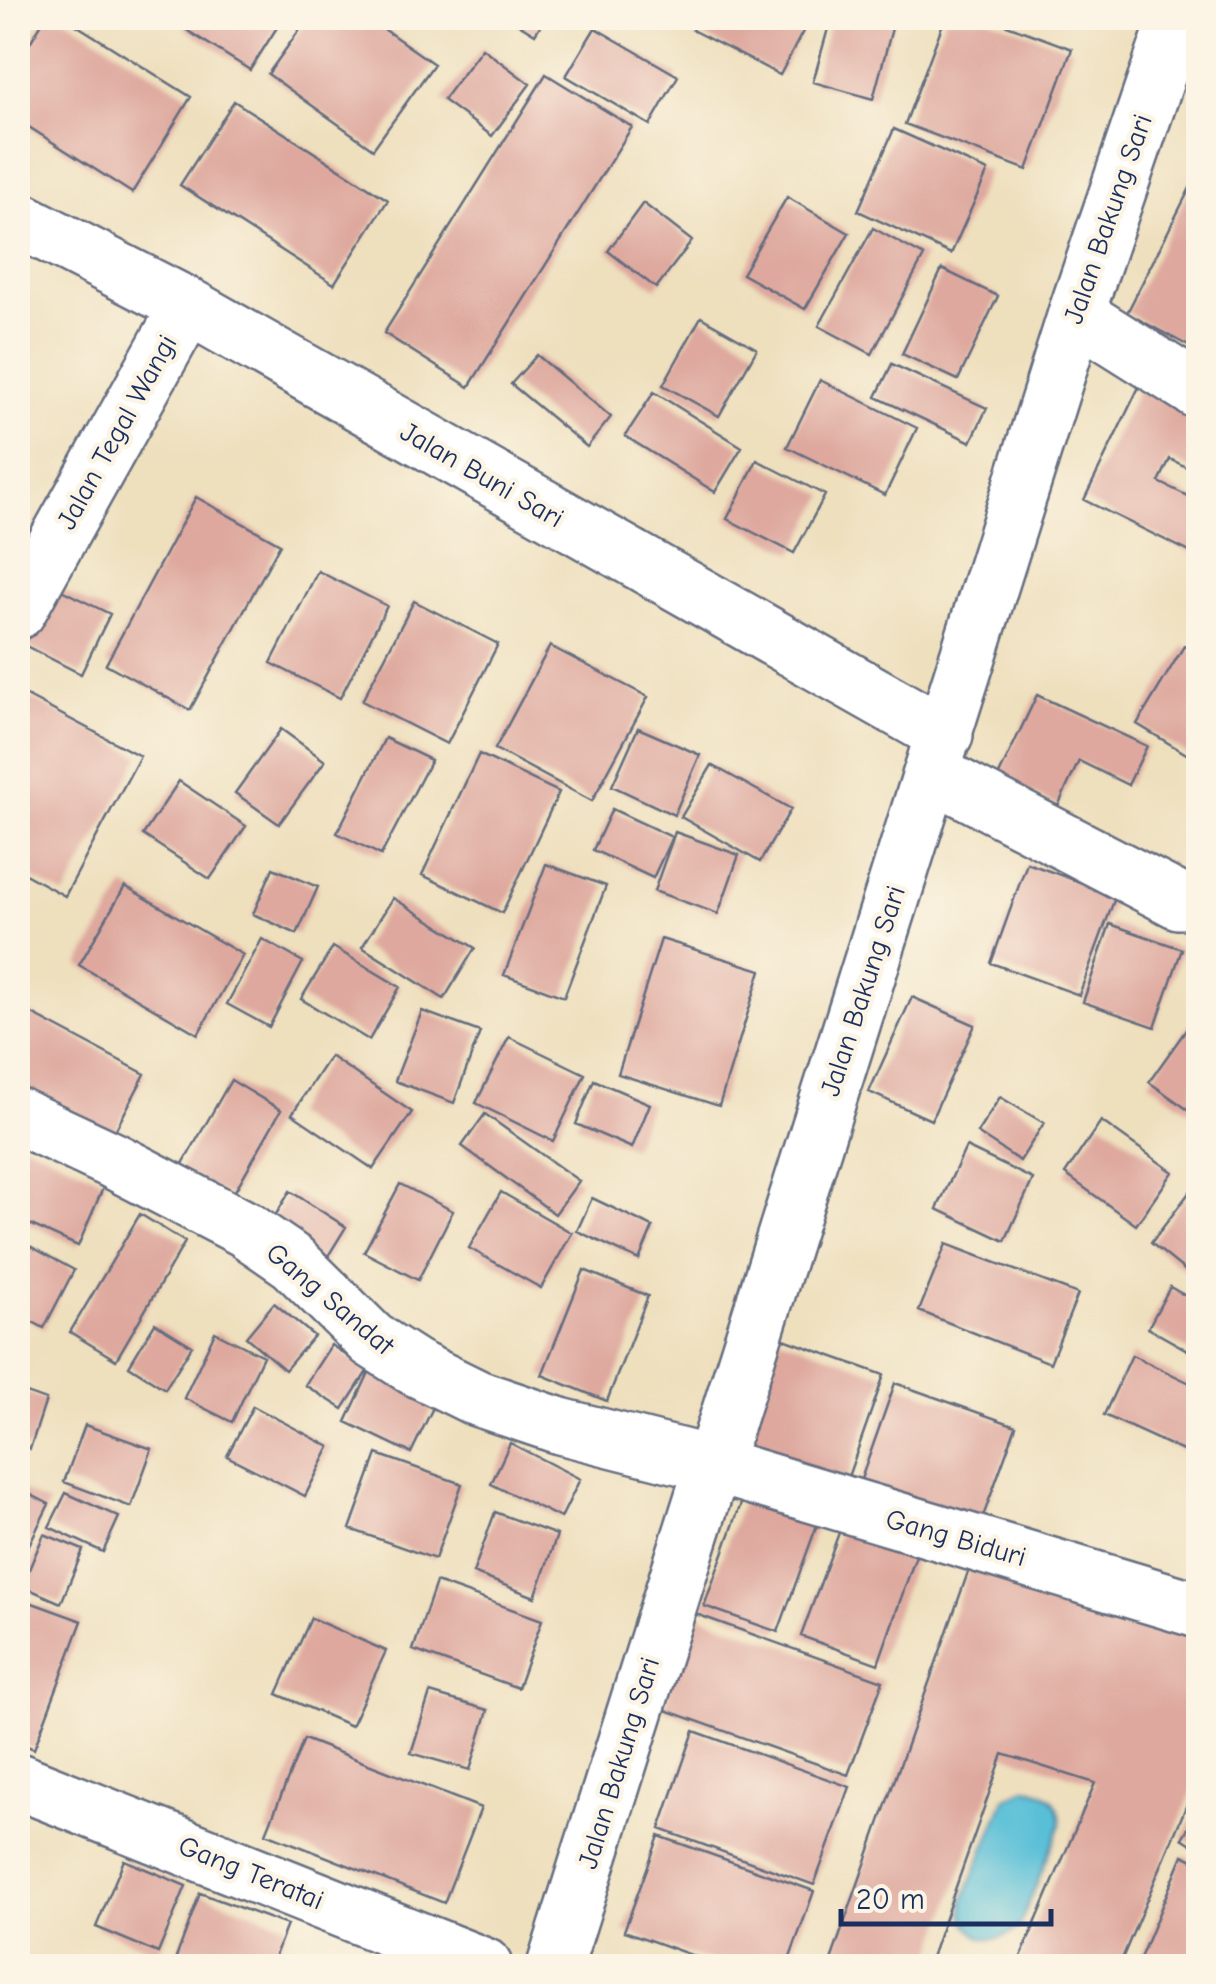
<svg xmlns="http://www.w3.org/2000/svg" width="1216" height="1984" viewBox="0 0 1216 1984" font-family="'Comic Neue',sans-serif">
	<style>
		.water { fill: #59bfd7; stroke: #3a779a; stroke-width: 2.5 }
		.building { fill: #dea89e }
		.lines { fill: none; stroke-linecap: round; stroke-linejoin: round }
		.minor-casing { stroke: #656d7f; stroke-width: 60 }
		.secondary-casing { stroke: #656d7f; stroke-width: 60 }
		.minor { stroke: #fff; stroke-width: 55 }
		.secondary { stroke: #fff; stroke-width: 55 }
		.labels { text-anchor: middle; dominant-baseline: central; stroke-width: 9; stroke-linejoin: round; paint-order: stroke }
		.street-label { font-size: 28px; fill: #1b2f5e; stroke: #fcf5e5 }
	</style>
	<rect width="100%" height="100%" fill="#fcf5e5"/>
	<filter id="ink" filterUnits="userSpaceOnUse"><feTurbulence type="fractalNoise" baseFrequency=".01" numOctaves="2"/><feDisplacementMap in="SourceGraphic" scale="20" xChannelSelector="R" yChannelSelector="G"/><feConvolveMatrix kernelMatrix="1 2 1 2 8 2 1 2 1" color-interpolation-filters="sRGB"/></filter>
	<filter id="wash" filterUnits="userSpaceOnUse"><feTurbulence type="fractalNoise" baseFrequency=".0048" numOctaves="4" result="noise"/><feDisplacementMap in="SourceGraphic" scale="40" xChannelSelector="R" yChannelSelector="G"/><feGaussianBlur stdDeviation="2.25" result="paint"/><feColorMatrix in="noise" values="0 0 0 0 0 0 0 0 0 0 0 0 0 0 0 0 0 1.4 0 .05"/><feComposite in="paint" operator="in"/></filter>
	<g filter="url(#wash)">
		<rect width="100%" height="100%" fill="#eedfbd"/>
		<path class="water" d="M1026,1788C1049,1790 1060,1802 1061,1824L1019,1927C992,1950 962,1938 963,1901L1005,1799Z"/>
		<g id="blocks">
			<path class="building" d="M45,18H65L191,97L132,193L18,120V62Z
				M192,18H283L250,70L185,29Z
				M308,18H368L434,64L373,149L268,74Z
				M509,18H545L535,34Z
				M698,18H810L780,75L692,30Z
				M831,18H881L894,21L873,99L813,82Z
				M945,18H988L1072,49L1027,170L905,124Z
				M595,28L678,76L650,125L566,76Z
				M482,48L530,84L492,136L443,100Z
				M546,74L632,127L469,387L384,333Z
				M234,101L388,200L334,284L180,185Z
				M894,129L988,171L951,254L858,211Z
				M1198,172V324L1192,337L1198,340V351L1127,313Z
				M787,197L849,233L805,309L742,274Z
				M643,203L692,241L656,288L608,251Z
				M873,228L924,256L872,354L819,326Z
				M942,269L998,296L958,380L902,354Z
				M701,317L757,349L719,416L663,385Z
				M537,355L611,417L587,447L511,384Z
				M892,364L987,408L971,442L876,397Z
				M820,380L917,428L885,495L787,447Z
				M1140,385L1198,414V473L1170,459L1159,482L1198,501V545L1194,554L1084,500Z
				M654,392L742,447L715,492L625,436Z
				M757,460L825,495L794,553L727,519Z
				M196,497L280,544L190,710L106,664Z
				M318,571L387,606L340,698L271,663Z
				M53,586L110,614L81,674L24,645Z
				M414,601L498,644L447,744L362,701Z
				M550,646L648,697L592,801L495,749Z
				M1184,646L1198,654V761L1137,724Z
				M19,692L140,756L65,896L18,870Z
				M1037,695L1147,746L1128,785L1079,761L1058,806L998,777Z
				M638,728L700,755L674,815L612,786Z
				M281,729L325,761L279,824L235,793Z
				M385,738L431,760L381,855L337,833Z
				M479,754L559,792L502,913L422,875Z
				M712,765L791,809L760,862L681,817Z
				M179,781L246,826L210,879L143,835Z
				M612,809L672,837L653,878L593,850Z
				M675,832L739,855L718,914L654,891Z
				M1027,863L1116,895L1079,995L991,963Z
				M546,864L606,886L564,997L504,975Z
				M273,868L318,887L297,934L253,914Z
				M125,886L243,955L198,1034L79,965Z
				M393,898L475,948L444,999L362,947Z
				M1110,924L1182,949L1155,1027L1083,1002Z
				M262,939L303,962L269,1027L227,1004Z
				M661,939L761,970L719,1106L618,1074Z
				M333,947L400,987L369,1040L301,999Z
				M912,997L975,1025L931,1120L869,1092Z
				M21,1008L145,1074L106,1148L18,1102V1015Z
				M422,1011L480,1032L454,1103L395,1081Z
				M1198,1013V1117L1149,1082Z
				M509,1037L585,1074L553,1141L476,1103Z
				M330,1056L412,1112L373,1169L292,1114Z
				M231,1080L281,1110L231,1198L180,1169Z
				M594,1080L650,1104L632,1148L576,1124Z
				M1000,1097L1044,1123L1020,1161L977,1133Z
				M485,1114L579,1181L555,1214L462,1146Z
				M1101,1121L1173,1172L1136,1225L1065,1174Z
				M18,1141L106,1181L78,1246L18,1219Z
				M966,1147L1033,1179L1005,1241L937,1209Z
				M1198,1181V1281L1151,1243Z
				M400,1184L453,1211L418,1280L364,1252Z
				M290,1191L346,1227L319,1271L263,1236Z
				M501,1192L572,1233L541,1288L469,1248Z
				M592,1198L653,1227L639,1260L577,1231Z
				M140,1214L185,1242L116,1360L70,1332Z
				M946,1244L1078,1294L1050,1363L919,1311Z
				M30,1246L74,1270L44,1328L18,1314V1270Z
				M584,1270L648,1296L607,1401L542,1375Z
				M1170,1287L1198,1303V1356L1148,1328Z
				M274,1303L314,1336L285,1370L246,1337Z
				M155,1323L192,1346L165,1389L129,1366Z
				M215,1332L263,1356L232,1422L184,1398Z
				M770,1334L884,1375L842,1494L727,1452Z
				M331,1345L368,1370L343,1409L305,1385Z
				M1132,1355L1198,1387L1196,1457L1104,1415Z
				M373,1364L439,1395L411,1453L346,1422Z
				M895,1383L1016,1426L980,1525L860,1482Z
				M18,1390L46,1400L30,1449L18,1445Z
				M253,1406L330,1447L305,1496L227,1456Z
				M85,1425L152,1449L131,1507L64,1482Z
				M510,1443L580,1479L561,1518L491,1484Z
				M377,1454L462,1484L435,1559L350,1529Z
				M747,1487L821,1514L778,1632L704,1606Z
				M18,1488L49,1504L26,1551L18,1546Z
				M66,1493L119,1517L103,1552L49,1527Z
				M495,1512L557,1535L535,1597L473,1573Z
				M844,1519L919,1547L878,1664L801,1636Z
				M44,1534L83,1550L61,1603L22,1586Z
				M973,1558L1198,1628V1778L1119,1966H1017L1095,1783L1003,1754L928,1966H829Z
				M436,1582L542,1620L518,1688L413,1650Z
				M27,1601L82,1621L34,1749L18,1742V1628Z
				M696,1614L883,1681L848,1775L663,1709Z
				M311,1618L386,1651L351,1726L277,1694Z
				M430,1693L488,1710L470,1770L411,1753Z
				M694,1731L850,1787L814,1885L660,1829Z
				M304,1739L481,1808L444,1903L266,1833Z
				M1198,1811V1848L1182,1838Z
				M659,1836L814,1891L787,1966H722L624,1931Z
				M1183,1855L1198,1862V1966H1147L1138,1963Z
				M124,1860L186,1886L158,1953L96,1927Z
				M200,1893L287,1925L271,1966H173Z"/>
		</g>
	</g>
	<g filter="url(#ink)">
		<use href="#blocks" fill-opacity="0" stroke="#656d7f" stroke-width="2.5"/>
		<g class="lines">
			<defs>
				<path id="minor" d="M1076,314L1198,391
					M932,773L1179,901
					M18,1116L112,1160L245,1229L293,1262L372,1340L414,1367L477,1398L560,1426L714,1465L1198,1610
					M18,1781L484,1966"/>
				<path id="secondary" d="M18,219L188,306L945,735
					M18,611L188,306
					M555,1966L1076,314L1177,18"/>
			</defs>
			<use href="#minor" class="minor-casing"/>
			<use href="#secondary" class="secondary-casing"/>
			<use href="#minor" class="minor"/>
			<use href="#secondary" class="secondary"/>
		</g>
	</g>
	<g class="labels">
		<g class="street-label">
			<text transform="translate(1108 219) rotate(-71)">Jalan Bakung Sari</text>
			<text transform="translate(117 432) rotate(-61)">Jalan Tegal Wangi</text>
			<text transform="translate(482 475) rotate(30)">Jalan Buni Sari</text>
			<text transform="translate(863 991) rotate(-72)">Jalan Bakung Sari</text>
			<text transform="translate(330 1299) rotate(40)">Gang Sandat</text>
			<text transform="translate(956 1538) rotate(16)">Gang Biduri</text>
			<text transform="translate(619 1763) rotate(-73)">Jalan Bakung Sari</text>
			<text transform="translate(251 1873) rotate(22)">Gang Teratai</text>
		</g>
	</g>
	<rect width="1216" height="1984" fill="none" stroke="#fcf5e5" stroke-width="60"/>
	<path d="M841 1909v15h210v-15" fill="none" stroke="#1b2f5e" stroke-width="5"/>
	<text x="856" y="1909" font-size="30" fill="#1b2f5e" stroke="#fcf5e5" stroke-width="8" paint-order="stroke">20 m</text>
</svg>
